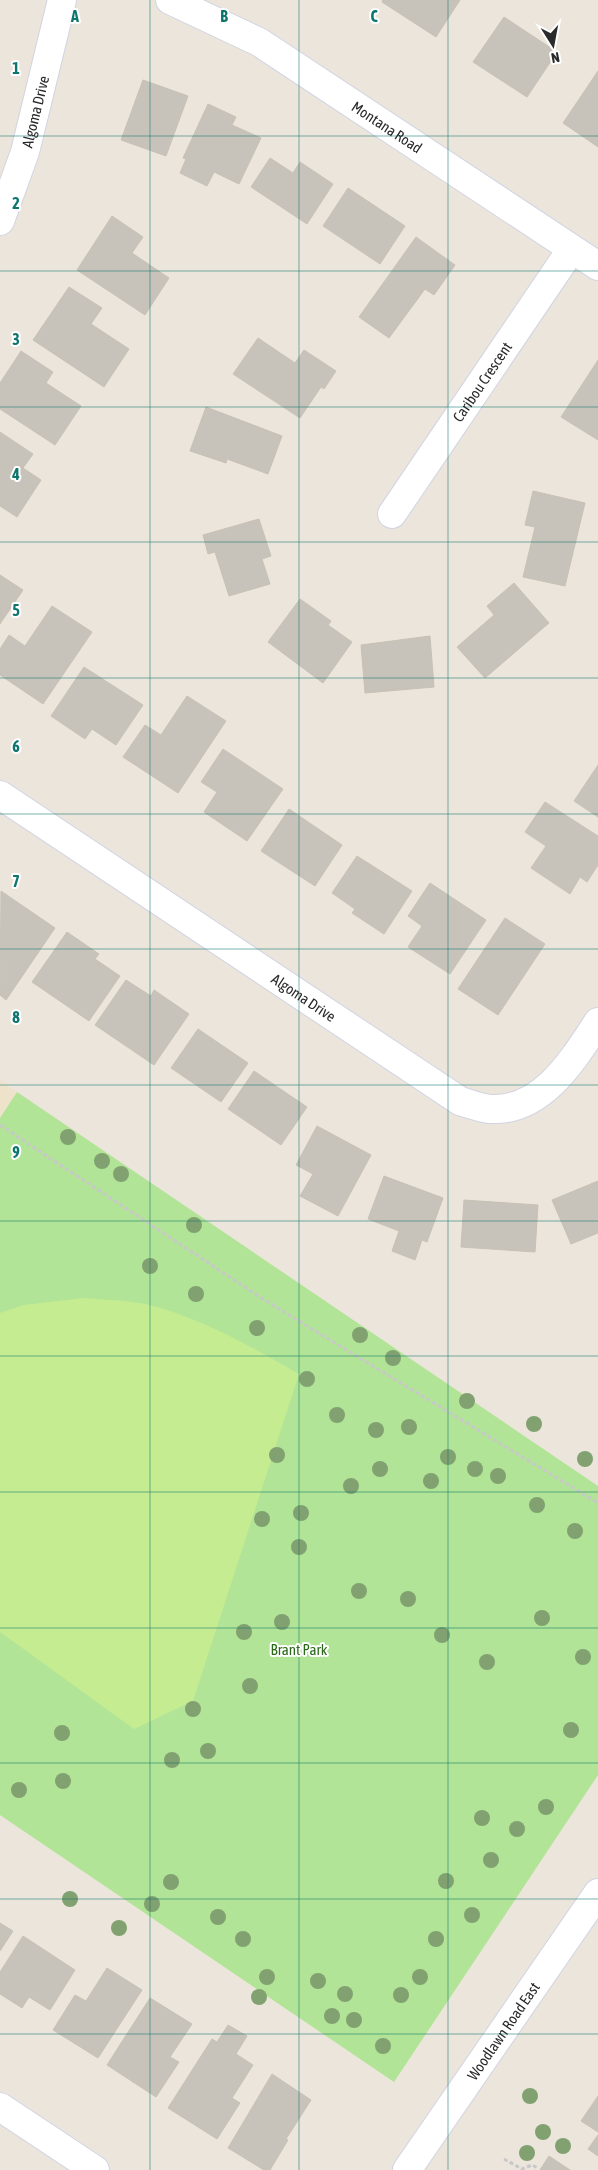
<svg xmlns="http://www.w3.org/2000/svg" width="598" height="2170" viewBox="0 0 598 2170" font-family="'Asap Condensed',sans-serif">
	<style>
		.education { fill: #eee3ca }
		.green { fill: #b1e496 }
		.pitch { fill: #c6ec92 }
		.building { fill: #c7c3ba; stroke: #c8c1b5 }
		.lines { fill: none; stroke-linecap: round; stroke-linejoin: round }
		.minor-casing { stroke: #d1d4e3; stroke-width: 30 }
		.path { stroke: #c8c8c8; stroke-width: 3; stroke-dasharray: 4 2.5; stroke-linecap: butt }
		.minor { stroke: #fff; stroke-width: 28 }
		.tree { fill: #81a170 }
		.grid { fill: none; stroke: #0f766e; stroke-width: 1; stroke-opacity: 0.55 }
		.labels { text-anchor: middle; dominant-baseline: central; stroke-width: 4; stroke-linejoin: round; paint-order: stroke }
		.street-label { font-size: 15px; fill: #2a2a2a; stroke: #fff }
		.park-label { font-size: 15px; fill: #296918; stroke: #fff }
		.grid-label { font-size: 16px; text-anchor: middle; font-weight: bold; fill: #0f766e; stroke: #fff; stroke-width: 4; stroke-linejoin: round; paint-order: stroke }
	</style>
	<rect width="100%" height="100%" fill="#ece5db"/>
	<path class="education" d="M0,1080L17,1092L0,1118Z"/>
	<path class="green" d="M17,1092L598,1486V1775L394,2082L0,1815V1118Z"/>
	<path class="pitch" d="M84,1298C104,1300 126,1300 145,1304C200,1317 250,1346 299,1374L193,1701L134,1729L0,1632V1313L24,1305Z"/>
	<path class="building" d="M383,0H460L436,37L382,2Z
		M504,17L557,52L527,97L473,62Z
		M598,71V147L563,123Z
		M143,80L188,96L166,156L121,140Z
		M208,104L236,117L232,125L261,138L239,184L214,172L207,186L180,173L186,159L183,158Z
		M270,158L293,173L300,162L333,184L307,224L251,187Z
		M348,188L405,226L380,264L323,226Z
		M112,216L143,237L132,253L169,278L145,315L77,270Z
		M416,237L455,265L434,295L425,289L389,338L359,317Z
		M69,287L102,308L91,324L129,349L104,387L33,340Z
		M258,338L295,363L304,350L336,371L324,389L321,387L300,418L233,374Z
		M21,351L53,372L46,383L81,406L55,445L0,409V383Z
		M598,360V440L561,417Z
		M206,407L282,436L268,474L227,459L226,463L190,451Z
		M0,432L33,454L23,468L41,480L17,517L0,506Z
		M533,491L585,503L565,586L523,577L535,527L525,525Z
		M259,519L271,556L262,559L270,584L229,596L215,552L208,554L203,535Z
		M0,575L23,590L0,624Z
		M514,583L549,623L485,678L457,647L494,615L487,606Z
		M300,599L331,621L328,625L352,642L323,683L268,642Z
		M52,606L92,632L43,704L0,675V649L9,635L25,646Z
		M430,636L434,687L365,693L361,645Z
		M84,667L143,705L116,745L92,729L85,739L51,716Z
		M187,696L226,721L178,793L123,757L145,725L161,735Z
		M223,749L283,789L247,841L204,812L217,792L201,782Z
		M598,765V817L574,801Z
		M545,802L598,836V865L587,882L580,877L570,894L531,868L546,846L525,832Z
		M289,809L342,845L315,886L261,851Z
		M357,856L412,891L384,934L352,913L355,909L332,893Z
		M430,883L486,920L450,974L408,947L422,926L408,916Z
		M1,891L55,928L6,1000L0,995Z
		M505,918L545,944L498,1015L458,989Z
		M67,932L99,954L95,959L120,976L89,1021L32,982Z
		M126,980L151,996L154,990L189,1014L154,1065L95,1025Z
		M198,1029L248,1063L221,1102L171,1068Z
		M254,1071L307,1107L281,1145L228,1109Z
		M317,1126L371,1155L338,1216L300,1196L313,1174L296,1165Z
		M384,1176L443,1198L427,1242L422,1240L415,1260L392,1251L399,1231L368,1219Z
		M598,1181V1233L571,1244L552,1200Z
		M464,1200L538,1205L535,1252L461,1247Z
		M0,1923L13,1931L0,1951Z
		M23,1936L75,1970L50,2010L29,1997L22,2008L0,1994V1972Z
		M107,1968L142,1990L98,2058L53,2030L75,1995L86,2001Z
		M150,1998L192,2024L170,2057L179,2062L156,2097L107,2065Z
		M228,2025L247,2036L236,2054L253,2065L232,2098L240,2103L217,2139L168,2108L212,2039L217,2042Z
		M272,2074L311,2100L286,2139L288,2140L270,2170H264L228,2148Z
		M598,2096V2132L581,2121Z
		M598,2135V2156L588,2149Z
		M549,2156L570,2170H540Z"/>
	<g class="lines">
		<defs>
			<g id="minor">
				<path id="s1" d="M170,0L259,42L598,266"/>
				<path id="s2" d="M0,221L25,152L62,0"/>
				<path id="s3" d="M392,514L571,250"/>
				<path id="s4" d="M0,795L460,1101C470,1104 480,1108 490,1109C542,1112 573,1060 598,1022"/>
				<path d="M0,2107L95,2170"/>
				<path id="s5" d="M407,2170L598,1893"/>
			</g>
		</defs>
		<use href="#minor" class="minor-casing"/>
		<path class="path" d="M0,1125L266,1301L598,1503
			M504,2159L522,2169L532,2165L538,2168"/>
		<use href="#minor" class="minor"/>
	</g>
	<g class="tree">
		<circle cx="68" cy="1137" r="8"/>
		<circle cx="102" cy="1161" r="8"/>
		<circle cx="121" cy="1174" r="8"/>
		<circle cx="194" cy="1225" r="8"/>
		<circle cx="150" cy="1266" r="8"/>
		<circle cx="196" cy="1294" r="8"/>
		<circle cx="257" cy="1328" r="8"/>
		<circle cx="360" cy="1335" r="8"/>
		<circle cx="393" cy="1358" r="8"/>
		<circle cx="307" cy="1379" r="8"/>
		<circle cx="467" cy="1401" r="8"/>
		<circle cx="337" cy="1415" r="8"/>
		<circle cx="534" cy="1424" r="8"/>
		<circle cx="409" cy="1427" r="8"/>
		<circle cx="376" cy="1430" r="8"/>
		<circle cx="277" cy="1455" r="8"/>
		<circle cx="448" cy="1457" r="8"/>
		<circle cx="585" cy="1459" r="8"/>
		<circle cx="380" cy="1469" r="8"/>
		<circle cx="475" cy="1469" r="8"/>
		<circle cx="498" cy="1476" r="8"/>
		<circle cx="431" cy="1481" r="8"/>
		<circle cx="351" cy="1486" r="8"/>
		<circle cx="537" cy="1505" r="8"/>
		<circle cx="301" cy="1513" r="8"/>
		<circle cx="262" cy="1519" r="8"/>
		<circle cx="575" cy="1531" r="8"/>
		<circle cx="299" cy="1547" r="8"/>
		<circle cx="359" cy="1591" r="8"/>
		<circle cx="408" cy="1599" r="8"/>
		<circle cx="542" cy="1618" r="8"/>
		<circle cx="282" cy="1622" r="8"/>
		<circle cx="244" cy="1632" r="8"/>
		<circle cx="442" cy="1635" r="8"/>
		<circle cx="583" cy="1657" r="8"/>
		<circle cx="487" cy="1662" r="8"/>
		<circle cx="250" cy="1686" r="8"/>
		<circle cx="193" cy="1709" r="8"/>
		<circle cx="571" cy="1730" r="8"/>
		<circle cx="62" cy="1733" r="8"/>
		<circle cx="208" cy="1751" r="8"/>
		<circle cx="172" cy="1760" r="8"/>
		<circle cx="63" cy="1781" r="8"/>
		<circle cx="19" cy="1790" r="8"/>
		<circle cx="546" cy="1807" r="8"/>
		<circle cx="482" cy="1818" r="8"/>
		<circle cx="517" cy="1829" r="8"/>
		<circle cx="491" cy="1860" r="8"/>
		<circle cx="446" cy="1881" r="8"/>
		<circle cx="171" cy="1882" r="8"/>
		<circle cx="70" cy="1899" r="8"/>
		<circle cx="152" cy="1904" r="8"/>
		<circle cx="472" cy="1915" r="8"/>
		<circle cx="218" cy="1917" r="8"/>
		<circle cx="119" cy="1928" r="8"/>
		<circle cx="243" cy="1939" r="8"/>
		<circle cx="436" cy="1939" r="8"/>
		<circle cx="267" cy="1977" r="8"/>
		<circle cx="420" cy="1977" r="8"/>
		<circle cx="318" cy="1981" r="8"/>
		<circle cx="345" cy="1994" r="8"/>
		<circle cx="401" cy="1995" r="8"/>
		<circle cx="259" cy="1997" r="8"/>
		<circle cx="332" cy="2016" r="8"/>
		<circle cx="354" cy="2020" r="8"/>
		<circle cx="383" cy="2046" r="8"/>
		<circle cx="530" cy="2096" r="8"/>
		<circle cx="543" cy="2132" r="8"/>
		<circle cx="563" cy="2146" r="8"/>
		<circle cx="527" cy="2153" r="8"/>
	</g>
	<path class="grid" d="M150,0V2170M299,0V2170M448,0V2170M0,136H598M0,271H598M0,407H598M0,542H598M0,678H598M0,814H598M0,949H598M0,1085H598M0,1221H598M0,1356H598M0,1492H598M0,1628H598M0,1763H598M0,1899H598M0,2034H598"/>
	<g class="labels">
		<g class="street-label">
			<text stroke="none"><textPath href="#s2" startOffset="115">Algoma Drive</textPath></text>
			<text stroke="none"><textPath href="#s1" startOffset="252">Montana Road</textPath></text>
			<text stroke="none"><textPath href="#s3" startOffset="160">Caribou Crescent</textPath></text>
			<text stroke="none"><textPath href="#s4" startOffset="365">Algoma Drive</textPath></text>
			<text stroke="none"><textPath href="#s5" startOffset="169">Woodlawn Road East</textPath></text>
		</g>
		<g class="park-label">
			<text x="299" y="1649">Brant Park</text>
		</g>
	</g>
	<g class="grid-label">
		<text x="75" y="22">A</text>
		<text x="224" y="22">B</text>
		<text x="374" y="22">C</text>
		<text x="16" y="74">1</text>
		<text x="16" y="209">2</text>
		<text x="16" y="345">3</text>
		<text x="16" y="480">4</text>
		<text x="16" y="616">5</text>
		<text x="16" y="752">6</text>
		<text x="16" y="887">7</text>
		<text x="16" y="1023">8</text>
		<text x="16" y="1158">9</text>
	</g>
	<g transform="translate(553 45) rotate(169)" stroke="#ffffff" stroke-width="4" paint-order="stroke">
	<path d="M0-4L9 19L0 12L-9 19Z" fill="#2a2a2a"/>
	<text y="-8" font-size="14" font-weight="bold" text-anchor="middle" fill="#2a2a2a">N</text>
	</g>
</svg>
